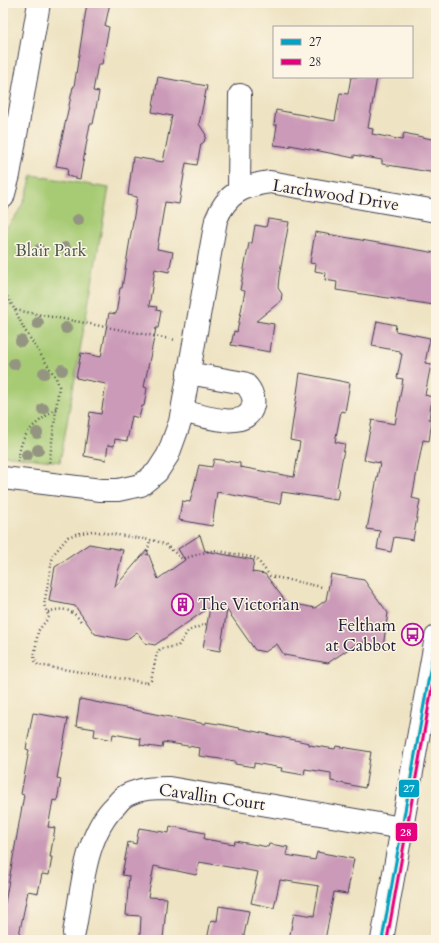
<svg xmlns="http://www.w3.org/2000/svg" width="439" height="943" viewBox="0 0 439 943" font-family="Cardo,serif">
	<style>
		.green { fill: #a7cb74; stroke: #647658 }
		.building { fill: #cb9ab8 }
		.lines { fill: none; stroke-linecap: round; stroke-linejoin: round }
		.minor-casing { stroke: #413f4f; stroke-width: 24 }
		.path { stroke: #413f4f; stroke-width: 2.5; stroke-dasharray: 1 3; stroke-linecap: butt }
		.minor { stroke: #fff; stroke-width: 22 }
		.bus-1-casing { stroke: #fcf5e5; stroke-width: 6 }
		.bus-2-casing { stroke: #fcf5e5; stroke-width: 6 }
		.bus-1 { stroke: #02a2c7; stroke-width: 3 }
		.bus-2 { stroke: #e5007d; stroke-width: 3 }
		.tree { fill: #949581 }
		.labels { text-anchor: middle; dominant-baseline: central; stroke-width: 3; stroke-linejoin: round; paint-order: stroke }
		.street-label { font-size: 17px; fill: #22223b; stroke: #fcf5e5 }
		.park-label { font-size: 17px; fill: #4a554c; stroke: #fcf5e5 }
		.poi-label { font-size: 17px; fill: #22223b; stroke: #fcf5e5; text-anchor: start }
		.line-badge { stroke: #fcf5e5; stroke-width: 1.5 }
		.badge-label { font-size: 11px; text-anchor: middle; font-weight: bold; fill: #fff }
	</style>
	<rect width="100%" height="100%" fill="#fcf5e5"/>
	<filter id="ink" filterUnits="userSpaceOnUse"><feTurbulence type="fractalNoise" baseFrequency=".025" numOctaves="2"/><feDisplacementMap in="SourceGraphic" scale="8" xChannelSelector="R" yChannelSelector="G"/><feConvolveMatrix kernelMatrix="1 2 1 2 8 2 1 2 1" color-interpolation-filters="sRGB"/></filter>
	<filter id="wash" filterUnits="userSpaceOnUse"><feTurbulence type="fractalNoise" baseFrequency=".012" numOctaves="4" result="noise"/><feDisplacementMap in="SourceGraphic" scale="16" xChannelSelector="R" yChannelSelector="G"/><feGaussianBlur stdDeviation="0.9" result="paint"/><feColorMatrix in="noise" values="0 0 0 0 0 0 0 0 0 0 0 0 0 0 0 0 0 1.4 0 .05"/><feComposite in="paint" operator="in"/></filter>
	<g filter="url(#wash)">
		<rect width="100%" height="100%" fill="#eee3c2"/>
		<path class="green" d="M32,175L109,188L60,462L3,455V231C20,214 27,197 32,175Z"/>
		<g id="blocks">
			<path class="building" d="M87,3H110L105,26L109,27L102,64H98L93,91L99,92L93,124H90L80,179L67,176L68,168L56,166L73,87H74Z
				M158,77L207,86L199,124L206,135L204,142L201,144L197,165L186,163L179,204L165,202L157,249L173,252L169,272L155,269L149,306L157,307L156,310L161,311L158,328H156L144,387L147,388L144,406H142L139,418L132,416L127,441L115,439L114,446L108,445L106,460L84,456L90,412L101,414L106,384L76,378L81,353L101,357L109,313L116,314L120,288H122L137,197L128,195L133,157L163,162L172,116L152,112Z
				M351,77H377L368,128L373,129L372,134L402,140L404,133L436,140V173L382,164V160L354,155V158L290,145V147L274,145L277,125H274L276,110L335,121L340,93L348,94Z
				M268,219L289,222L279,277L278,288L282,294L281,301L256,321L274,324L270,352L231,345L234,331L237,332L245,291L240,290L249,243H252L255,225L266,227Z
				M315,232L436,253V302L434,305L336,290L337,282L325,280L326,273L315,271L316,264L310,263Z
				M377,321L396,325L395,331L430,338L425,363L431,364L425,395L432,397L429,419L432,420L429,441L423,440L412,498L420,500L413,540L394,537L391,552L377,549L380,531L367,529L380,463L364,460L372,420L395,424L403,379L397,378L402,354H400V351L372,346Z
				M300,373L350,383L345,412L341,411L335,442L345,444L337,487L339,489L337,500L282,492L280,504L217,492L212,526L179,520L182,501L190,502L199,465L212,467L214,459L240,463V467L294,477L300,442L290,440Z
				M200,535L205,551L254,560L252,572L265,574L286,602L315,608L326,600L331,574L364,580L388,613L383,647L359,642L328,663L284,655L277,644L265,652L255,650L227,610L220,651L203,648L210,607L155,645L145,643L137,632L126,640L95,634L75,606L49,601L55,567L89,544L123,550L115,587L147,550L158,579L185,560L178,549Z
				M80,699L205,724L206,722L224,725L309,743V745L335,749L336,746L371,752L365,788L331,781V773L305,769L304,775L281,771L282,768L254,763V767L235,764V761L199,756L200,748L163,742L162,748L140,745L141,739L113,734L112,740L94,736L95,729L76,726Z
				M33,713L68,719L57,778L61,779L57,801L53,800L48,827L55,828L50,857H52L49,875L42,874L38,893L28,891L18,940H3V903H5L24,795L21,794L29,750L26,749Z
				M170,826L205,833L204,839L234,844L235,841L268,847L269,844L288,847L286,855L315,860L317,852L354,859L347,894L334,892L325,940H289L294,913L314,916L319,886L280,880L274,908L251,903L258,872L199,862L196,875L154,866L148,897L167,898L163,939L140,937L141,916L126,915L129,876L122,875L128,842L136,844L139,828L169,833Z
				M219,906L249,911L243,940H207L211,920L217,921Z"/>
		</g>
	</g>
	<g filter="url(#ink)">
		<use href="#blocks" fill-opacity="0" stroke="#413f4f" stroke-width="1"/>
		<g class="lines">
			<defs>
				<path id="minor" d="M239,190L240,95
					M3,197L9,175L39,3
					M182,411C200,415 248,433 253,405C255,397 250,388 244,383L188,373
					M3,478L101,490H118L141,485L157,472L168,455L180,422L216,220C227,193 242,186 270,182L436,211
					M74,933C82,892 84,835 116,805C119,801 123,797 127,795C141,788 154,788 169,788L402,828
					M382,940L436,637"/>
			</defs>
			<use href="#minor" class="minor-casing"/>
			<path class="path" d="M3,290L15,310L176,340
				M15,310L24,329L56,378L59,386L49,465
				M18,462C21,430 33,427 56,408
				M147,555L150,540
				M48,612C63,607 73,609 82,623
				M206,624L188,631L178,646L160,649L157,653L151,680L147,683L38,665L34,659L38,631L49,617L44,605L53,555L68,537L76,534L92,531L156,541L166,545L182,559L213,550L256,558L270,576L322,587"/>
			<use href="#minor" class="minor"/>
			<defs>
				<path id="bus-1" d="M382,940L436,637"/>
				<path id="bus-2" d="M387,940L436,665"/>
			</defs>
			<use href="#bus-1" class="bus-1-casing"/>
			<use href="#bus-2" class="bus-2-casing"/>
			<use href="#bus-1" class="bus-1"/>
			<use href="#bus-2" class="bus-2"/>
		</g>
		<g class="tree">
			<circle cx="78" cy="220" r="6"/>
			<circle cx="65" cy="248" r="6"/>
			<circle cx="39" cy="250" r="6"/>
			<circle cx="38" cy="323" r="6"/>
			<circle cx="66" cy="328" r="6"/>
			<circle cx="21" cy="341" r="6"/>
			<circle cx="14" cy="364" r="6"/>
			<circle cx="62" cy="370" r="6"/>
			<circle cx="44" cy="373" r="6"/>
			<circle cx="43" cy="409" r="6"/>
			<circle cx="37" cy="433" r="6"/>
			<circle cx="38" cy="450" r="6"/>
			<circle cx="27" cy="455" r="6"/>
		</g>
	</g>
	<defs>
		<symbol id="building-ring" viewBox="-11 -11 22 22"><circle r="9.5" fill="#fcf5e5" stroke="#b5179e" stroke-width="1.5"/><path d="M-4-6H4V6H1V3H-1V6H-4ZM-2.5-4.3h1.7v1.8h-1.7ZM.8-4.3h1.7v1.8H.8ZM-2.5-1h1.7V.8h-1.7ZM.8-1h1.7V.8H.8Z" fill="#b5179e"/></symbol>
		<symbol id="bus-ring" viewBox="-11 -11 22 22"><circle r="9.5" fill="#fcf5e5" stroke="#b5179e" stroke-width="1.5"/><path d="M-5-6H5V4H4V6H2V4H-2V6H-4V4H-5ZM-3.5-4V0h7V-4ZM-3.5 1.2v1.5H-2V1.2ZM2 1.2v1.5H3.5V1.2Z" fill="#b5179e"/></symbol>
	</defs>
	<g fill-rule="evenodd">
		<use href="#building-ring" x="170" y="592" width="25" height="25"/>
		<use href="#bus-ring" x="400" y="622" width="25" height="25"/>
	</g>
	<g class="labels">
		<g class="street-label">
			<text transform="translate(336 195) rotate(9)">Larchwood Drive</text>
			<text transform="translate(212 797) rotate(8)">Cavallin Court</text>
		</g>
		<g class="park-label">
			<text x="51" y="250">Blair Park</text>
		</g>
		<g class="poi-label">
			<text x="198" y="604">The Victorian</text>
			<text x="396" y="625" text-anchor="end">Feltham<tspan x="396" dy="20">at Cabbot</tspan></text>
		</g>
	</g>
	<g class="line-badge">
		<rect x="398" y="779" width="22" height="19" rx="4" fill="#02a2c7"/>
		<rect x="395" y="822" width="23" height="20" rx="4" fill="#e5007d"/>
	</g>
	<g class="badge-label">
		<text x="409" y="792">27</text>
		<text x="406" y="836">28</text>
	</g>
	<rect width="439" height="943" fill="none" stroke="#fcf5e5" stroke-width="16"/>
	<rect x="273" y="26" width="140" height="52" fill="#fcf5e5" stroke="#a5a1a1"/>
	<rect x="281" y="39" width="20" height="6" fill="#02a2c7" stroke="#a5a1a1"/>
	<text x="309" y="46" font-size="12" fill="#22223b">27</text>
	<rect x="281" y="59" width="20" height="6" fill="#e5007d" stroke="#a5a1a1"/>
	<text x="309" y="66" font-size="12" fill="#22223b">28</text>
</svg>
